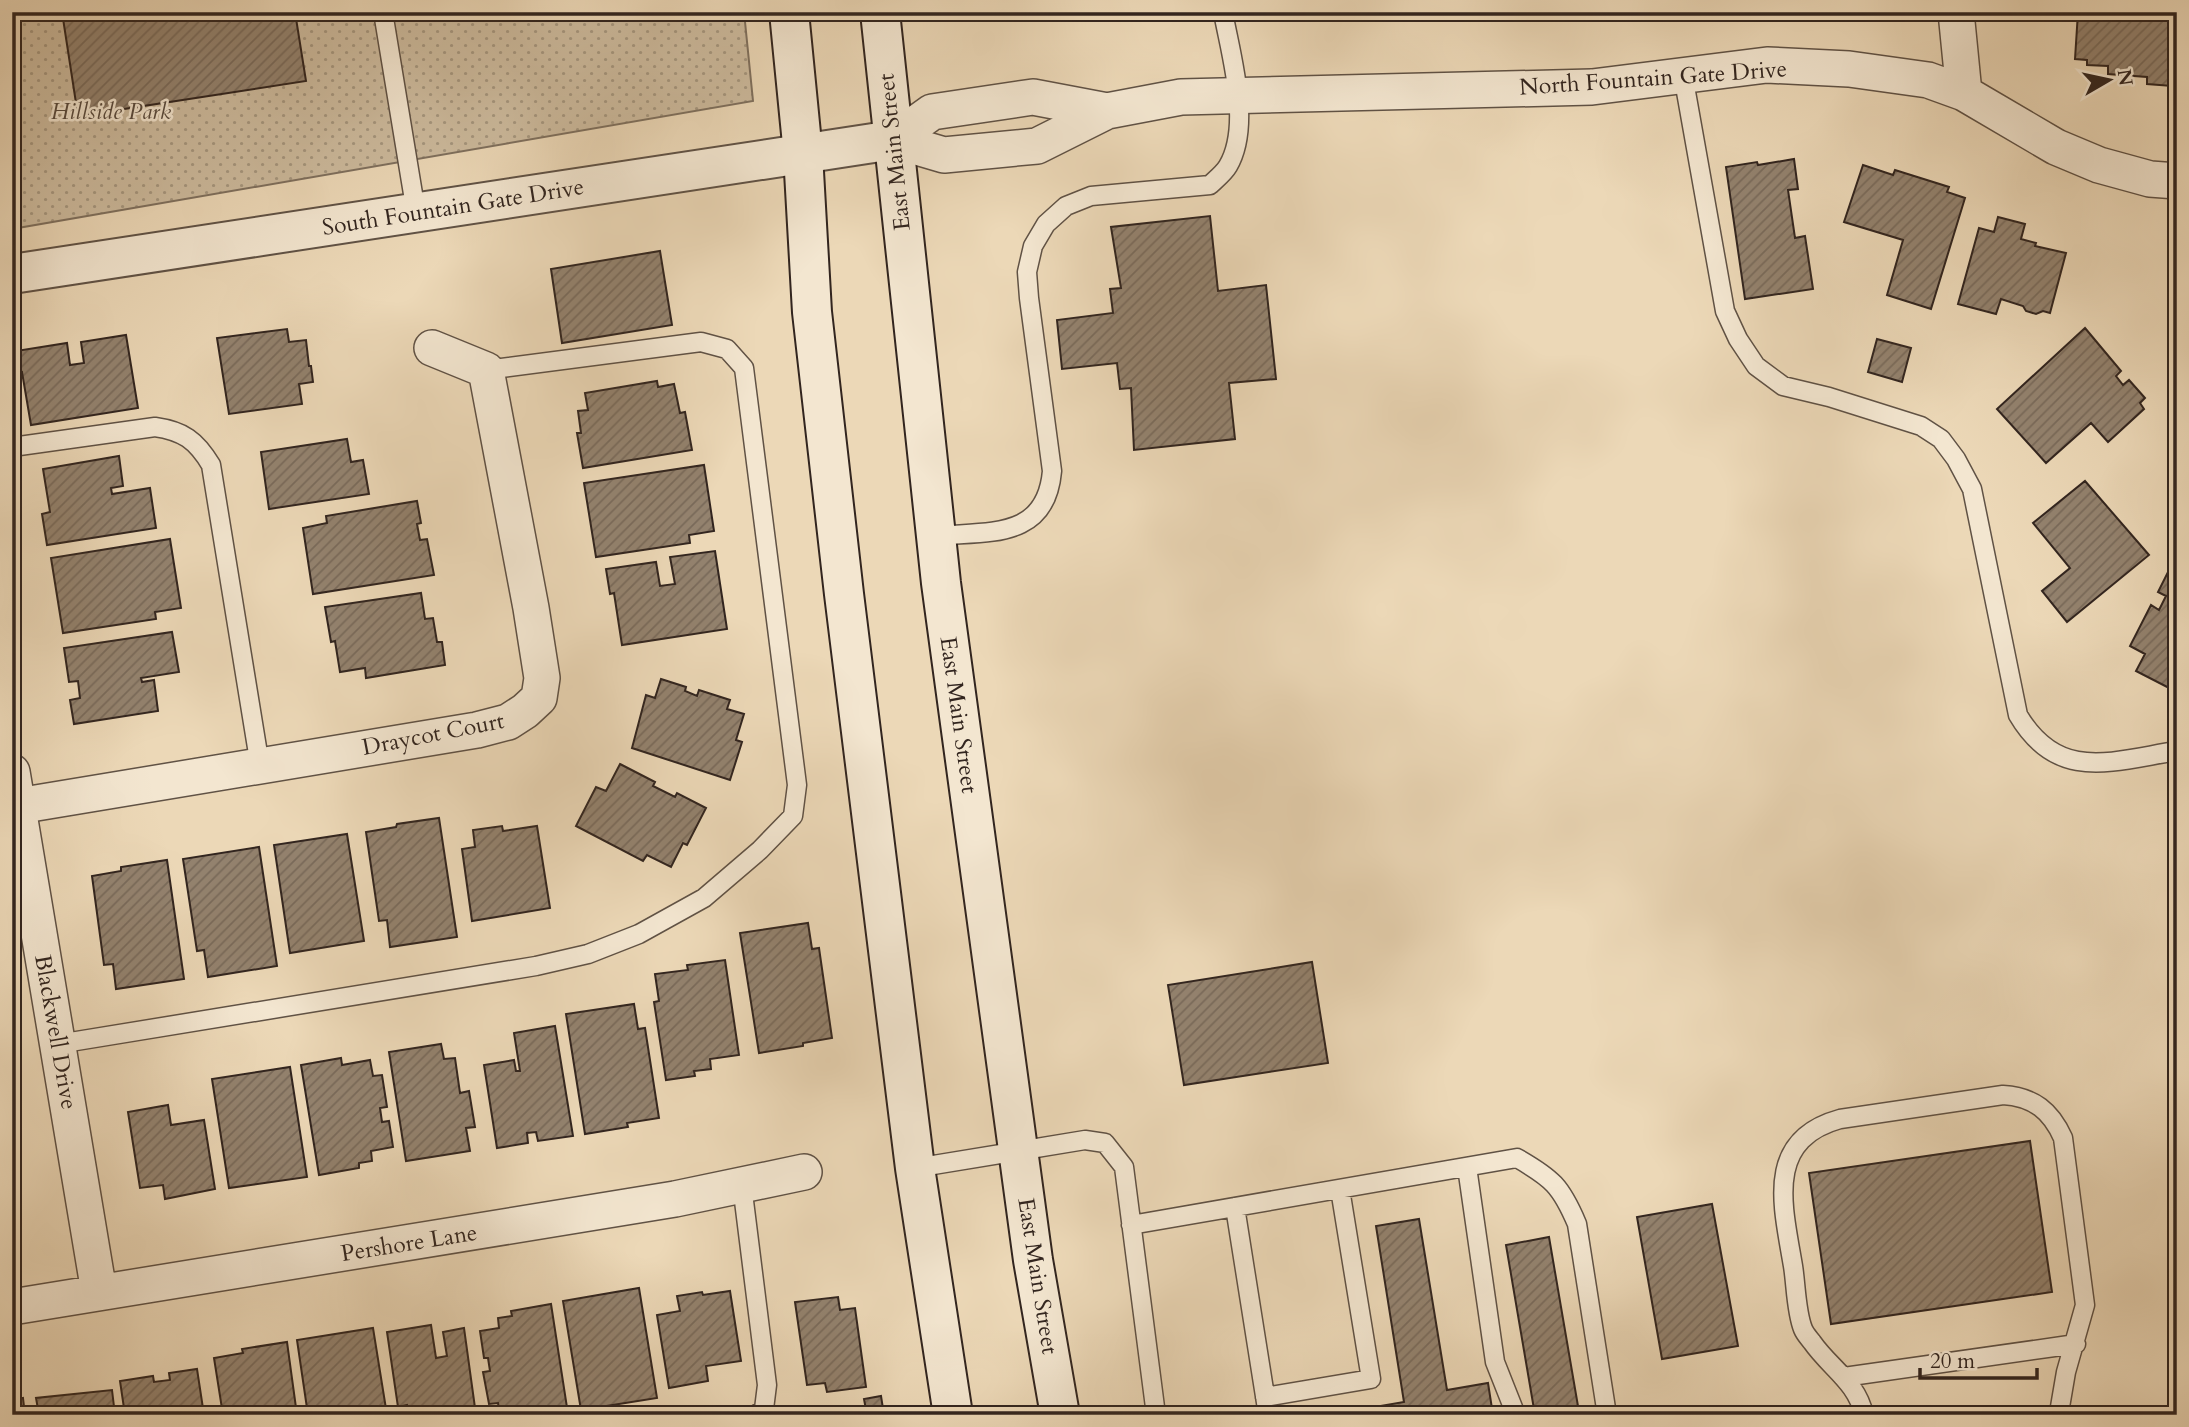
<svg xmlns="http://www.w3.org/2000/svg" width="2189" height="1427" viewBox="0 0 2189 1427" font-family="Cardo,serif">
	<style>
		.green { fill: url(#green-dots); stroke: #7f705e; stroke-width: 2 }
		.building { fill: url(#building-hatch); stroke: #32251f; stroke-width: 2 }
		.lines { fill: none; stroke-linecap: round; stroke-linejoin: round }
		.service-casing { stroke: #605245; stroke-width: 21 }
		.minor-casing { stroke: #605245; stroke-width: 38 }
		.tertiary-casing { stroke: #605245; stroke-width: 42 }
		.secondary-casing { stroke: #32251f; stroke-width: 42 }
		.service { stroke: #f3e6d0; stroke-width: 18 }
		.minor { stroke: #f3e6d0; stroke-width: 35 }
		.tertiary { stroke: #f3e6d0; stroke-width: 38 }
		.secondary { stroke: #f3e6d0; stroke-width: 38 }
		.labels { text-anchor: middle; dominant-baseline: central; stroke-width: 5; stroke-linejoin: round; paint-order: stroke }
		.street-label { font-size: 23px; fill: #32251f; stroke: #f3e6d0 }
		.park-label { font-size: 23px; font-style: italic; fill: #584a3e; stroke: #f3e6d0 }
	</style>
	<defs>
		<pattern id="green-dots" width="8" height="8" patternUnits="userSpaceOnUse" patternTransform="scale(1.75)"><rect width="8" height="8" fill="#ccba9d"/><path d="M2 2h.1M6 6h.1" fill="none" stroke="#a6977f" stroke-width="1.8" stroke-linecap="round"/></pattern>
		<pattern id="building-hatch" width="6" height="6" patternUnits="userSpaceOnUse" patternTransform="scale(1.75)"><rect width="6" height="6" fill="#93826e"/><path d="M-1 1l2-2M0 6l6-6M5 7l2-2" fill="none" stroke="#796a5a"/></pattern>
	</defs>
	<rect width="100%" height="100%" fill="#ecd8b7"/>
	<filter id="stains"><feTurbulence type="fractalNoise" baseFrequency=".00286" numOctaves="4"/><feColorMatrix values="0 0 0 0 .2 0 0 0 0 .09 0 0 0 0 .02 0 0 0 .5 -.17"/></filter>
	<radialGradient id="worn" r=".72"><stop offset=".6" stop-color="#630" stop-opacity="0"/><stop offset="1" stop-color="#630" stop-opacity=".3"/></radialGradient>
	<path class="green" d="M12,12H744L753,101L12,229Z"/>
	<path class="building" d="M62,12H295L306,81L78,116Z
		M2078,12H2177V50L2172,86L2147,84V77L2108,74V66L2087,65V60L2075,59Z
		M1794,159L1798,189L1788,190L1795,238L1805,236L1813,289L1745,299L1726,167L1757,162L1758,165Z
		M1863,165L1893,175L1895,170L1949,187L1947,192L1965,198L1931,309L1887,295L1903,240L1844,222Z
		M1210,216L1218,291L1266,285L1276,379L1229,383L1235,439L1134,450L1131,388L1120,389L1117,363L1062,369L1057,320L1113,313L1110,289L1121,288L1111,227Z
		M1998,217L2025,224L2021,239L2036,243L2035,246L2066,253L2050,313L2043,311L2036,314L2026,311L2023,306L2001,299L1996,314L1958,304L1979,228L1994,232Z
		M660,251L672,325L562,343L551,269Z
		M2085,328L2121,371L2116,376L2123,385L2129,380L2145,398L2140,403L2144,409L2108,442L2091,423L2046,463L1997,409Z
		M287,329L289,342L306,340L309,366H311L313,382L299,384L302,404L229,414L217,338Z
		M126,335L138,408L31,425L22,372L19,373L16,351L67,343L70,365L84,363L81,342Z
		M1877,339L1911,348L1902,382L1868,372Z
		M657,381L658,387L674,384L680,413L685,412L692,450L583,468L577,433H581L578,411L588,410L585,393Z
		M347,439L351,462L363,460L369,494L269,509L261,452Z
		M119,456L123,486L111,488L112,494L150,488L156,528L47,545L42,514L50,512L43,469Z
		M704,465L714,531L689,535L690,543L596,557L584,483Z
		M2085,481L2149,555L2067,622L2042,591L2070,568L2033,523Z
		M417,501L421,523L417,524L420,540L427,539L434,575L313,594L303,528L327,523L326,516Z
		M170,539L181,608L155,612L156,619L63,633L51,558Z
		M715,551L727,629L622,645L614,593L610,594L606,569L656,562L660,586L675,584L670,557Z
		M2171,566L2177,569V692L2136,671L2145,654L2130,646L2151,605L2159,610L2166,596L2158,592Z
		M421,593L425,619L433,618L437,642H442L445,665L366,678L365,668L340,672L335,641L331,642L325,607Z
		M172,632L179,672L141,678L142,682L154,680L158,711L74,724L70,700L80,698L78,681L69,682L64,648Z
		M661,679L686,687L685,691L697,696L699,690L730,700L727,709L744,714L736,740L742,742L730,780L632,748L646,695L655,698Z
		M620,764L655,782L653,786L675,797L677,793L706,808L687,845L683,843L671,867L647,855L643,861L576,826L596,787L606,791Z
		M439,818L457,937L390,947L387,920L379,921L366,832L396,827L397,824Z
		M502,826L503,831L537,826L550,908L472,921L462,849L475,847L473,830Z
		M347,834L364,941L290,953L274,845Z
		M259,847L277,966L208,977L204,950L197,951L183,859Z
		M167,860L184,979L116,989L113,964L104,965L92,876L121,871V867Z
		M808,923L812,949L819,948L832,1038L803,1043V1046L759,1053L740,933Z
		M725,960L739,1055L710,1059L711,1069L694,1071L695,1076L666,1080L654,1002L659,1001L655,974L688,970L687,965Z
		M1312,962L1328,1063L1184,1085L1168,985Z
		M634,1004L638,1029L645,1028L659,1118L627,1123L628,1127L585,1134L566,1014Z
		M555,1026L573,1136L538,1141L536,1132L527,1133L528,1143L497,1148L484,1065L514,1060L516,1071H520L514,1033Z
		M441,1044L444,1059L455,1058L460,1093L469,1091L475,1127L466,1128L470,1151L406,1161L389,1052Z
		M341,1058L342,1065L370,1060L373,1076L382,1075L387,1107L380,1108L382,1122L389,1121L393,1147L371,1151L372,1161L359,1163V1168L319,1175L301,1065Z
		M290,1067L307,1177L229,1188L212,1079Z
		M168,1105L171,1125L204,1120L215,1189L165,1199L163,1185L140,1188L128,1112Z
		M2030,1141L2052,1292L1831,1324L1809,1173Z
		M1712,1204L1738,1346L1662,1359L1637,1217Z
		M1419,1219L1447,1390L1488,1383L1493,1415H1328L1404,1402L1376,1226Z
		M1549,1237L1579,1412L1562,1415H1535L1506,1245Z
		M639,1288L657,1398L581,1410L563,1301Z
		M730,1291L741,1361L706,1366L708,1381L669,1388L657,1315L680,1311L677,1296L702,1292L703,1295Z
		M838,1297L840,1310L855,1308L866,1387L827,1392L825,1383L807,1385L795,1302Z
		M551,1304L568,1414L536,1415V1412L500,1415L498,1403L489,1404L483,1372L490,1371L488,1358H484L480,1331L499,1328L498,1318L512,1316L511,1311Z
		M431,1325L436,1358L447,1356L443,1332L464,1328L476,1415H408L407,1405L398,1407L387,1332Z
		M373,1328L387,1415H308L297,1340Z
		M287,1342L297,1415H223L214,1358L243,1353L242,1349Z
		M197,1369L204,1415H125L120,1381L153,1376L154,1382L170,1380L169,1373Z
		M112,1390L115,1415H39L36,1398Z
		M881,1396L884,1415H867L864,1399Z
		M23,1398L25,1415H12V1400Z"/>
	<g class="lines">
		<defs>
			<path id="service" d="M383,12L416,212
				M1683,75L1725,311L1738,339L1756,366L1783,386L1829,397L1921,426L1941,439L1956,459L1972,489L2018,715C2058,783 2112,761 2177,751
				M12,447L155,427C183,431 196,440 211,465L260,766
				M936,536C989,531 1046,540 1052,471L1029,298L1027,272L1033,246L1046,224L1066,206L1091,196L1210,185C1215,180 1224,173 1228,166C1252,125 1231,56 1223,12
				M58,1044L536,966L588,954L639,934L704,898L760,850L793,816L797,785L744,368L727,349L701,342L486,370
				M1467,1167L1495,1362L1516,1415
				M915,1168L1085,1140L1105,1143L1124,1167L1156,1415
				M742,1185L767,1385L764,1409L756,1415
				M1235,1207L1268,1415
				M1131,1225L1517,1158C1552,1178 1561,1186 1577,1224L1607,1415
				M1844,1377L2076,1344
				M1265,1397L1371,1379L1340,1189
				M1864,1415C1857,1382 1830,1368 1812,1342C1809,1338 1805,1334 1803,1329C1796,1312 1796,1284 1793,1266C1783,1206 1764,1140 1840,1119L2003,1095C2034,1097 2051,1111 2063,1138L2085,1305L2066,1372L2060,1407L2061,1415"/>
			<path id="minor" d="M1956,12L1964,93
				M893,140L944,155L1037,146L1107,111L1181,97L1592,87L1767,65L1849,69L1928,80L1964,93L2056,147L2099,165L2150,179L2177,181
				M893,140L932,112L1033,97L1107,111
				M12,772L99,1292
				M18,806L477,730L508,722L525,711L539,698L542,678L531,608L486,370L432,348
				M12,1307L675,1199L804,1172"/>
			<path id="tertiary" d="M12,274L893,140"/>
			<path id="secondary" d="M789,12L803,154L812,312L844,594L915,1168L953,1415
				M880,12L941,583L1033,1260L1060,1415"/>
		</defs>
		<use href="#service" class="service-casing"/>
		<use href="#minor" class="minor-casing"/>
		<use href="#tertiary" class="tertiary-casing"/>
		<use href="#secondary" class="secondary-casing"/>
		<use href="#service" class="service"/>
		<use href="#minor" class="minor"/>
		<use href="#tertiary" class="tertiary"/>
		<use href="#secondary" class="secondary"/>
	</g>
	<g class="labels">
		<g class="street-label">
			<text transform="translate(1653 78) rotate(-4)">North Fountain Gate Drive</text>
			<text transform="translate(894 152) rotate(-96)">East Main Street</text>
			<text transform="translate(453 207) rotate(-9)">South Fountain Gate Drive</text>
			<text transform="translate(959 715) rotate(82)">East Main Street</text>
			<text transform="translate(433 734) rotate(-11)">Draycot Court</text>
			<text transform="translate(56 1032) rotate(80)">Blackwell Drive</text>
			<text transform="translate(409 1243) rotate(-9)">Pershore Lane</text>
			<text transform="translate(1038 1276) rotate(81)">East Main Street</text>
		</g>
		<g class="park-label">
			<text x="111" y="111">Hillside Park</text>
		</g>
	</g>
	<rect width="2189" height="1427" fill="none" stroke="#ecd8b7" stroke-width="42"/>
	<rect x="14" y="14" width="2161" height="1399" fill="none" stroke="#32251f" stroke-width="3.5"/>
	<rect x="21" y="21" width="2147" height="1385" fill="none" stroke="#32251f" stroke-width="2"/>
	<g transform="translate(2109 80) rotate(81)" stroke="#f3e6d0" stroke-width="5" paint-order="stroke">
	<path d="M0-5L12 26L0 18L-12 26Z" fill="#32251f"/>
	<text y="-10" font-size="19" font-weight="bold" text-anchor="middle" fill="#32251f">N</text>
	</g>
	<path d="M1920 1368v10h117v-10" fill="none" stroke="#32251f" stroke-width="3.5"/>
	<text x="1930" y="1368" font-size="21" fill="#32251f" stroke="#f3e6d0" stroke-width="5" paint-order="stroke">20 m</text>
	<rect width="100%" height="100%" filter="url(#stains)"/>
	<rect width="100%" height="100%" fill="url(#worn)"/>
</svg>
